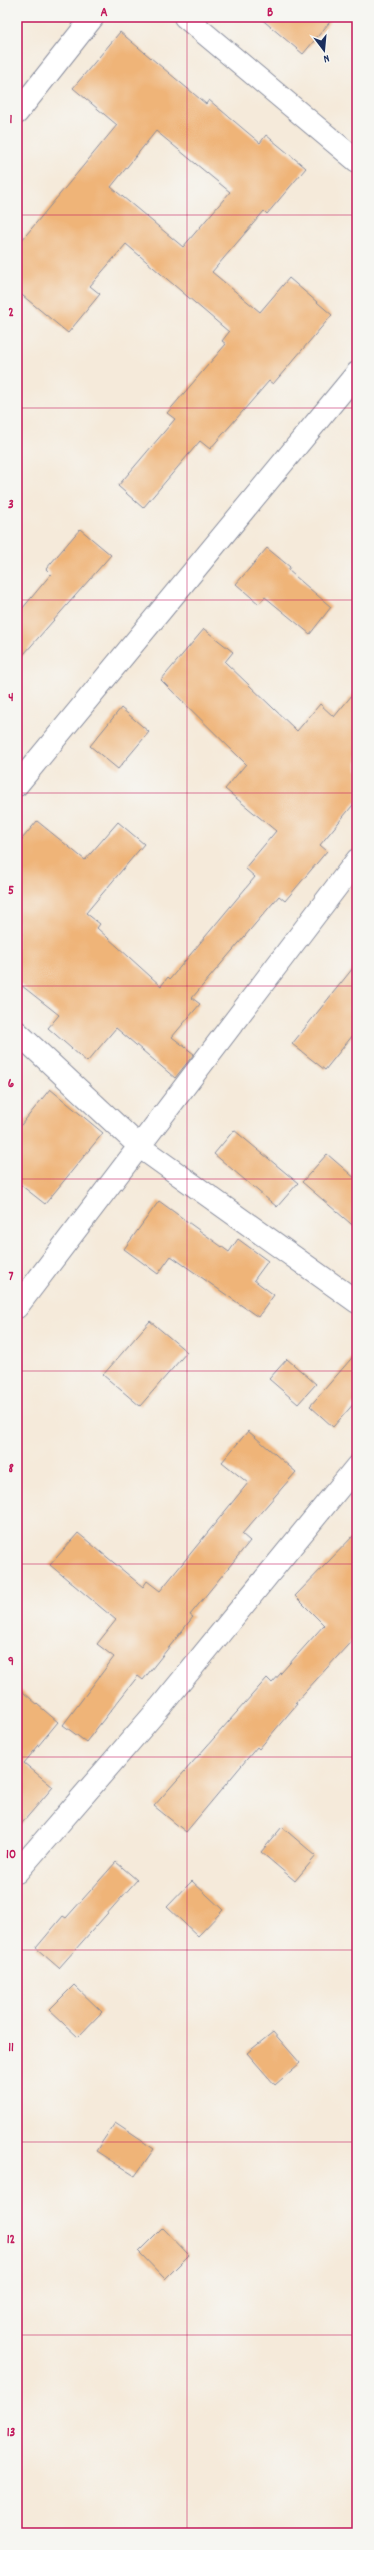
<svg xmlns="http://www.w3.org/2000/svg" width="374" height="2550" viewBox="0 0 374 2550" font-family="Dekko,sans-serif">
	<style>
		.building { fill: #efb478; fill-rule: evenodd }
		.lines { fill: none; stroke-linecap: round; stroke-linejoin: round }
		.minor-casing { stroke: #888c9c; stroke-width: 24 }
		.minor { stroke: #fff; stroke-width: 22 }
		.grid { fill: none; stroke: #c2185b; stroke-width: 1; stroke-opacity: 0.55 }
		.neatline { fill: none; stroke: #c2185b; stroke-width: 1.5 }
		.grid-label { font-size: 13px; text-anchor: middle; font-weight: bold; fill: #c2185b }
	</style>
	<rect width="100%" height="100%" fill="#f6f6f2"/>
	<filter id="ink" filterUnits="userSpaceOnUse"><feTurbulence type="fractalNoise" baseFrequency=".025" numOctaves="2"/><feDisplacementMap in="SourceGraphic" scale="8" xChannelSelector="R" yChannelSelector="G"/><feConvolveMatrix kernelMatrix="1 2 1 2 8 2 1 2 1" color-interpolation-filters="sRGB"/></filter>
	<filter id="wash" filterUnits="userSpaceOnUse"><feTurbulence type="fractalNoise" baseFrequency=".012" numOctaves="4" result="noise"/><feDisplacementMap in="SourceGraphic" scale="16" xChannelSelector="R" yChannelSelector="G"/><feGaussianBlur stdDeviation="0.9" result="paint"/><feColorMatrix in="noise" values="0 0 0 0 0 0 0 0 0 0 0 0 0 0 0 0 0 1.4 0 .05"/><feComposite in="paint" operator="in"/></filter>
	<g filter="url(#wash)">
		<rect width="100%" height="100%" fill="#f5eada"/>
		<g id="blocks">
			<path class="building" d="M259,17H334L303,54Z
				M120,32L206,104L209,100L260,143L266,135L306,168L267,214L264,211L212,272L260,312L289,278L332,315L273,384L269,381L210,449L200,441L143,508L118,486L175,419L167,413L226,344L222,341L229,332L126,244L90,286L100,294L68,333L17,291V246L117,125L73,88ZM156,131L230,192L183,247L111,187Z
				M80,529L111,555L17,662V615L51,574L46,569Z
				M267,548L290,567L288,570L331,607L310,634L265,597L259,604L236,584Z
				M204,629L233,652L225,662L297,731L320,704L334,717L357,689V800L320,845L327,851L285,901L279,896L192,998L200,1004L172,1037L194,1054L175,1078L116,1028L87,1062L48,1028L59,1015L17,982V845L37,821L85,860L118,822L144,844L86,913L100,924L97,928L161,986L168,977L170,979L255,877L245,868L276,831L225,789L246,764L161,680Z
				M121,708L149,732L118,769L90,746Z
				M357,963V1030L325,1070L292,1044Z
				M50,1089L103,1133L45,1204L17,1182V1130Z
				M234,1130L298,1183L277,1207L214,1154Z
				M327,1154L357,1180V1229L302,1182Z
				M159,1201L229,1252L238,1239L268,1261L254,1280L274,1295L258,1317L171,1256L158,1274L124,1249Z
				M150,1321L187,1352L140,1406L103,1375Z
				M357,1352V1400L333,1427L310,1406Z
				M287,1359L316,1384L298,1404L269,1379Z
				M248,1431L296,1472L242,1534L250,1541L190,1615L193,1617L143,1680L138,1676L86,1742L63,1725L114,1657L97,1644L116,1620L50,1565L78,1533L143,1587L147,1581L160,1591L248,1483L222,1462Z
				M357,1532V1635L295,1703L297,1704L259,1749L257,1747L186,1832L154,1806L267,1678L272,1683L324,1625L295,1596Z
				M17,1687L58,1722L24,1763L53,1787L17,1829Z
				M282,1827L316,1856L295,1881L261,1852Z
				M116,1862L137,1880L59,1968L36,1948L63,1916L66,1918Z
				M192,1881L223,1910L198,1936L167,1907Z
				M74,1985L102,2012L78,2037L49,2010Z
				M273,2032L300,2063L275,2085L247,2053Z
				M115,2123L154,2149L135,2176L96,2151Z
				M163,2228L189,2255L165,2279L139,2252Z"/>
		</g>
	</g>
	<g filter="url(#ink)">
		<use href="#blocks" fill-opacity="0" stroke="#888c9c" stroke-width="1"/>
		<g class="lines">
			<defs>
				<path id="minor" d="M185,17L357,161
					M17,113L93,17
					M17,785L357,373
					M17,1032L140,1147L357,1302
					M17,1307L357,860
					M17,1872L161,1706L357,1466"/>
			</defs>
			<use href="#minor" class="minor-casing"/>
			<use href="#minor" class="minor"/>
		</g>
	</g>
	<path class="grid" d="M187,17V2533M17,215H357M17,408H357M17,600H357M17,793H357M17,986H357M17,1179H357M17,1371H357M17,1564H357M17,1757H357M17,1950H357M17,2142H357M17,2335H357"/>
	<rect width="374" height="2550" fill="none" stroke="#f6f6f2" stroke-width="44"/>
	<g transform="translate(324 50) rotate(164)" stroke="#f6f6f2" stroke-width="3" paint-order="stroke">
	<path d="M0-3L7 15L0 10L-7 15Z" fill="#1b2f5e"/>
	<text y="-6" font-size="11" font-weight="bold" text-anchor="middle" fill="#1b2f5e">N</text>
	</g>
	<rect x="22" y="22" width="330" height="2506" class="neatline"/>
	<g class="grid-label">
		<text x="104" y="16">A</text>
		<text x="270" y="16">B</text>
		<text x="11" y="123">1</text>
		<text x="11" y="316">2</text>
		<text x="11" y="508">3</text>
		<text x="11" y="701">4</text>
		<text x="11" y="894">5</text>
		<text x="11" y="1087">6</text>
		<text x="11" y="1280">7</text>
		<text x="11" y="1472">8</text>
		<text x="11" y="1665">9</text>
		<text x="11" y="1858">10</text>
		<text x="11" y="2051">11</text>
		<text x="11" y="2243">12</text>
		<text x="11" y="2436">13</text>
	</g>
</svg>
